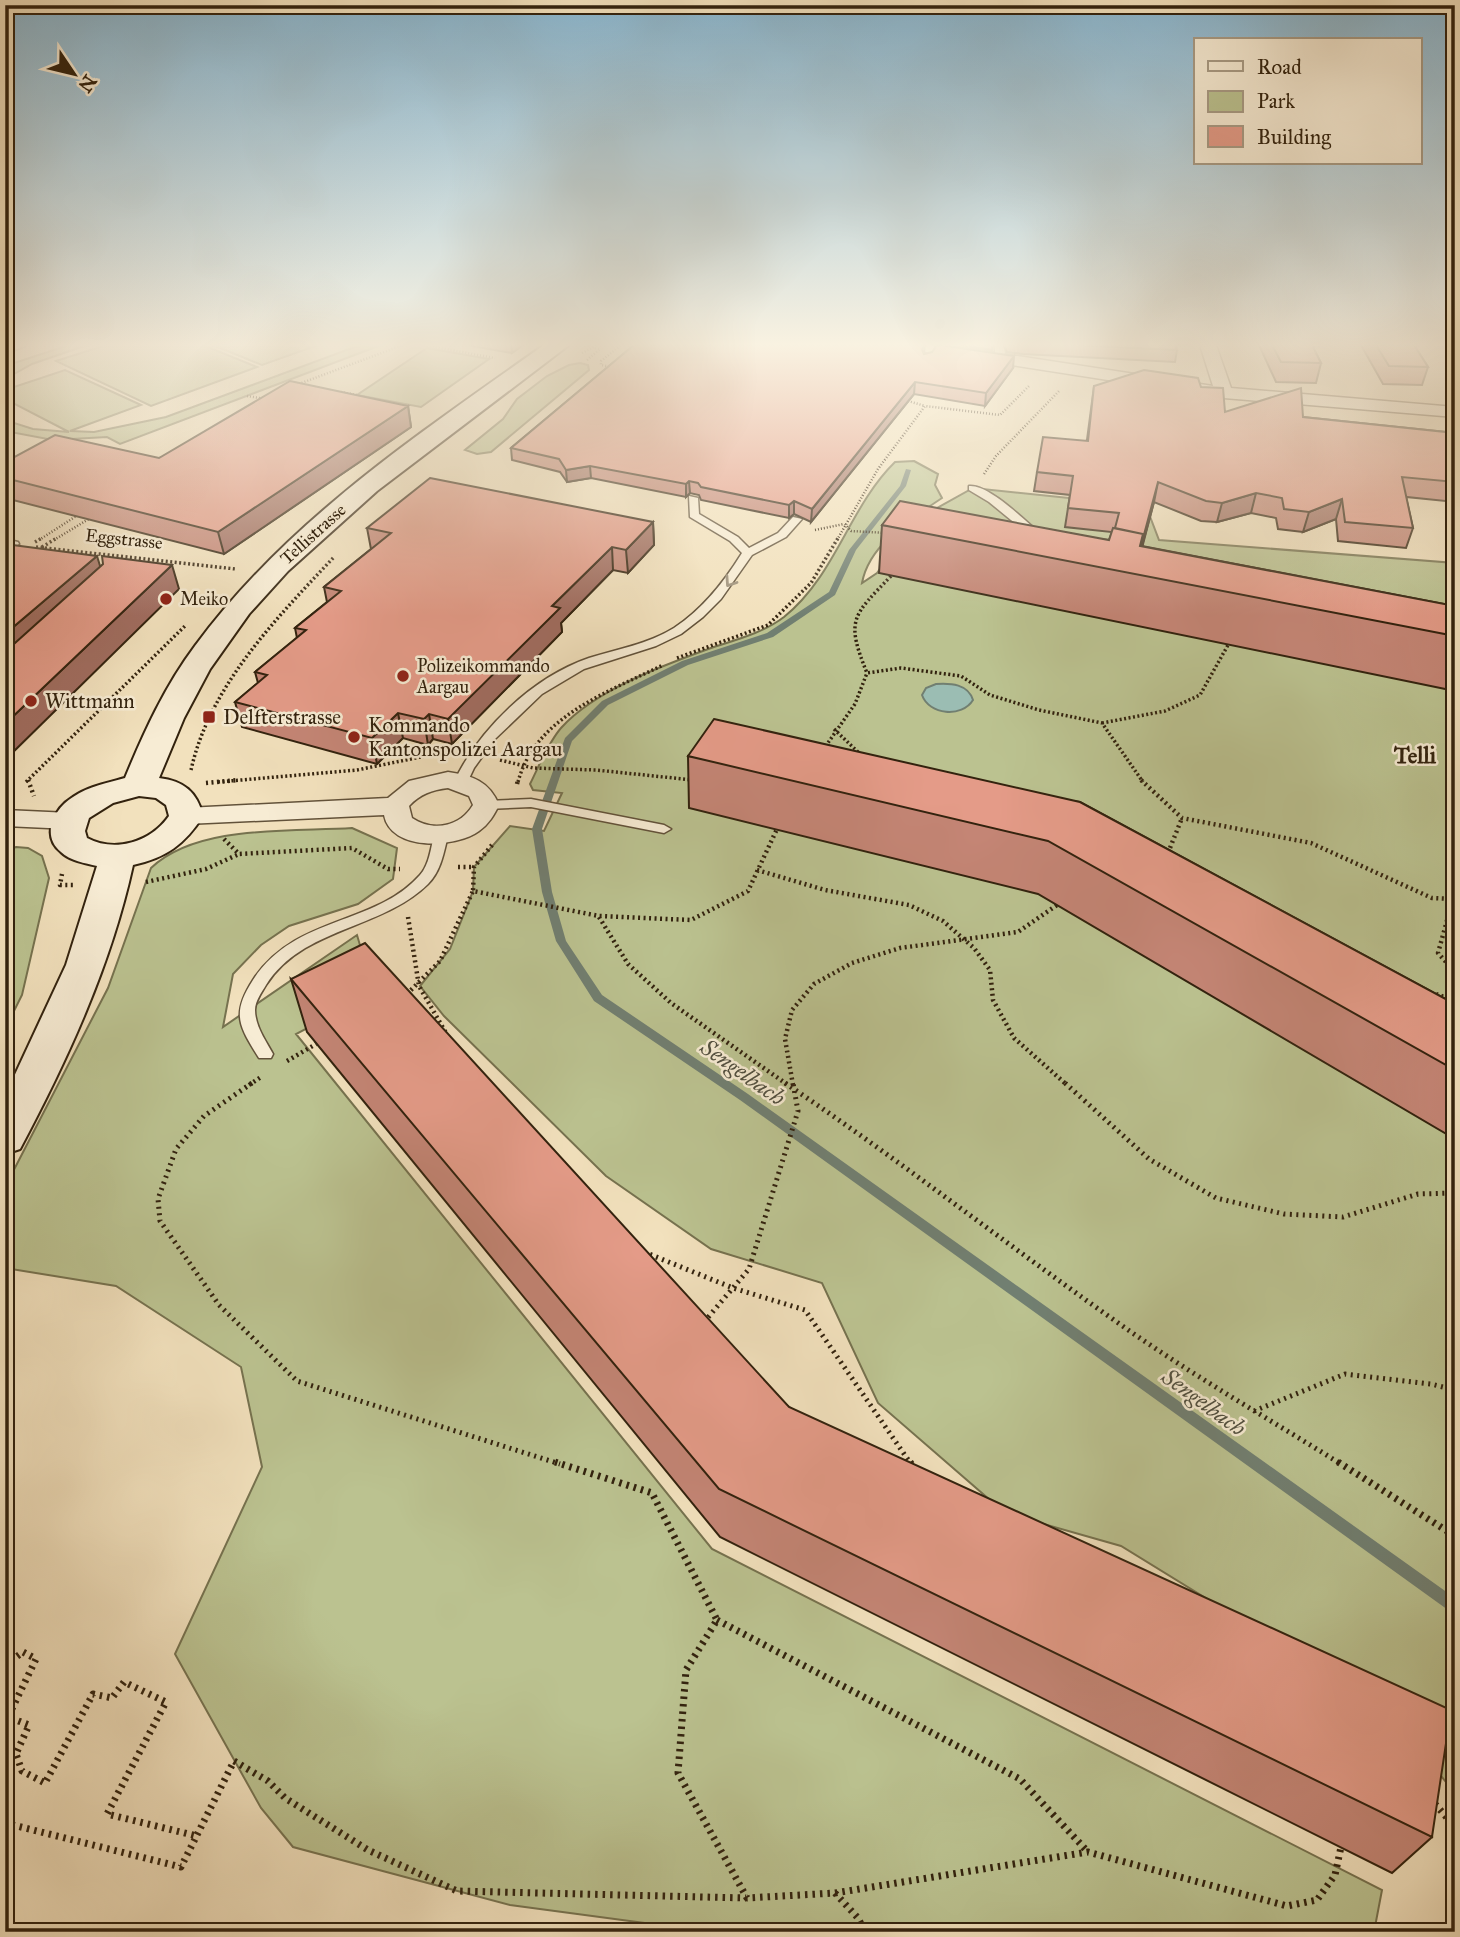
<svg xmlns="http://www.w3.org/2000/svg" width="1460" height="1937" viewBox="0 0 1460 1937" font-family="'IM FELL Great Primer',serif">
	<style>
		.green { fill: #bbc290; stroke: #76724f; stroke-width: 2 }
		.water { fill: #9bbdb3; stroke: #717f71; stroke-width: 2 }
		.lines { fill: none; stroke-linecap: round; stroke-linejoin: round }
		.stream { fill: #717f71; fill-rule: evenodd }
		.lane-casing { stroke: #62523a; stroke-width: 3 }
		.street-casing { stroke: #62523a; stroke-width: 3 }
		.secondary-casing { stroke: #32220e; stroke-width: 4 }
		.path-far4 { stroke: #32220e; stroke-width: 2.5; stroke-dasharray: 1 2; stroke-linecap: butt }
		.path-far3 { stroke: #32220e; stroke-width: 3.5; stroke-dasharray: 2 2.5; stroke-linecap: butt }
		.path-far2 { stroke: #32220e; stroke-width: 4.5; stroke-dasharray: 2 3.5; stroke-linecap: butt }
		.path-far1 { stroke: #32220e; stroke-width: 5; stroke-dasharray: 2 4.5; stroke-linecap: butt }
		.path { stroke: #32220e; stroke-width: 7; stroke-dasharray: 2.5 5; stroke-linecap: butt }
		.lane { fill: #f7ecd4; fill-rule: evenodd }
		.street { fill: #f7ecd4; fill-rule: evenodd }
		.secondary { fill: #f7ecd4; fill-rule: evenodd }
		.wall { fill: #c48575; stroke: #32220e; stroke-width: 2 }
		.shaded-wall { fill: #a06c5f; stroke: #32220e; stroke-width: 2 }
		.building { fill: #e49b88; stroke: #32220e; stroke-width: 2 }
		.oneway { stroke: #9e917b }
		.poi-dot { fill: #8f2418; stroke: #f7ecd4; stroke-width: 2.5 }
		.labels { text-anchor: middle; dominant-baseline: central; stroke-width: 5; stroke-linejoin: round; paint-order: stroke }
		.far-street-label { font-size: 18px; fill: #32220e; stroke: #f7ecd4 }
		.far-poi-label { font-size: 18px; fill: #32220e; stroke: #f7ecd4; text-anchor: start }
		.poi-label { font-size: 21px; fill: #32220e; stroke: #f7ecd4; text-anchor: start }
		.neighbourhood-label { font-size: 23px; font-weight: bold; fill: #32220e; stroke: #f7ecd4 }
		.water-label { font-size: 23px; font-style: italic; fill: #525040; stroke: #f7ecd4 }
	</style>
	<rect width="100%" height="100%" fill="#f2e1bd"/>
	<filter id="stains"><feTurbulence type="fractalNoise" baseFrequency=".00286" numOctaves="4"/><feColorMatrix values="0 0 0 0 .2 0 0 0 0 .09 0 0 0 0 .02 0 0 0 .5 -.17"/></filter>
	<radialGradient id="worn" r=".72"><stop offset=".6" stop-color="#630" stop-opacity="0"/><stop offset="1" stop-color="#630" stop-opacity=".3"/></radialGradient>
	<path class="green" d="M69,345H87L32,364L5,379V366Z
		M106,345H203L257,367L151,406L56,361Z
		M213,345H318L262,365Z
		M360,345H381L120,444L107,437L53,440L5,431V420L33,429L69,432L5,399V390L65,370L141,405L70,431L94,432L166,417Z
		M427,348L489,359L421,407L357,395Z
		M580,363L588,365L589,370L491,452L477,454L465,450L503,419L517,399L547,376L569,365Z
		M914,461L938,474L935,485L942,498C911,519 869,544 862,583L877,573L896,547L928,513L973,488L1146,506L1159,540L1455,563V1793L1386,1709L1121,1546L1005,1513L878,1403L822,1283L711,1249L606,1176L444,1016L420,986L450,949L473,891L474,867L510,826L544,831L562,793L533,790L530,784C539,766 548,743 561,728C595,690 664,665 711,648C735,640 763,633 784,617C836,575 849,507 895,462Z
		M352,828L397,848L393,879L358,904L289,926L261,945L233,974L223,1027L357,935L374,993L296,1034L712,1549L1382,1890L1374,1932H712L510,1905L293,1847L261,1808L175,1654L262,1467L241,1367L116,1286L5,1268V1187L108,988L151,868C197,824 291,832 352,828Z
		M16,847L28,848L42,856L49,878L22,995L5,1029V851Z"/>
	<path class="water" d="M936,684C951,683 968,684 973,700C962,718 929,715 922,695L926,688Z"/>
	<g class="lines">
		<path class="stream" d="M906,469L911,470L906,486L856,550L835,595L773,637L688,665L608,705L572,741L542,829L552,892L566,941L602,995L748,1094L1455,1598V1615L740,1100L594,1001L556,941L542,892L532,829L565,738L602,701L682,661L767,633L829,592L849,550L900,486Z"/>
		<defs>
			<path id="lane" d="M995,345H1003L1005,353L1002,360L995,358Z
				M969,486C989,484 1025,521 1041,534V538H1033L989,502L969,490Z
				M689,496L698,498L699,514L738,537L749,548L778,533L793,517L802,519L786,537L752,555L721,599L703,617L681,634L656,646L584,669L542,694L495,739L474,768L466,785H456L454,782C479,729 533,677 589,658C618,649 648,644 674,628C703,609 724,582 742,553L730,541L690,517Z
				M5,539L18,542L19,544L14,547L5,545Z
				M531,799L664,825L671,829L664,833L531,807L486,809L479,805L486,801Z
				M441,831L448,835C444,852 441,871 428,884C381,930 303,927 266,985C262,992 255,1001 255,1010C255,1026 266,1041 273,1054L271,1058H259C239,1026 231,1014 253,980C295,915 375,926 420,875C429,865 431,848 434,835Z"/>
			<path id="street" d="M5,345H27L5,354Z
				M906,345H945L1213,386L1200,345H1216L1231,388L1455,407V417L1224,398L914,350Z
				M448,772C473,776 489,781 499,805C494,815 489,824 479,831C456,848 391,852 384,815L186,824L177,822L173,816L177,810L186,808L388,798L409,781ZM448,788L469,796L473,805C460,827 433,832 412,818L409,806C420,794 432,790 448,788Z
				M5,810L70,813L79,815L83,821L79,827L70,829L5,826Z"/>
			<path id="secondary" d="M544,345H569L377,491L288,571L249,614L210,669L184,718L159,778C184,781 197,792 203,816C185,844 166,858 133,865C111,965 68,1059 20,1149L5,1154V1096L66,965L97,866C85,863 70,861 61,852C40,835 55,808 73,797C89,786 108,783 125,778C144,732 165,686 195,646C287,521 419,434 544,345ZM139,796L156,798L166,805L169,816C151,842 115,853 87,838L85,831L89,818L113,803Z"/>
		</defs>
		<use href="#lane" class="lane-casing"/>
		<use href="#street" class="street-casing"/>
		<use href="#secondary" class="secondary-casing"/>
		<path class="path-far4" d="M424,345L495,358
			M582,353L597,345
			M587,360L600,349L594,348
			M612,367L601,365V361L621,345
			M296,385L403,345
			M341,392L357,395
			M247,396L266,399
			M908,401L925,406
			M984,474L996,456L1060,390
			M845,524L851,531L887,533
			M815,530L844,524
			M39,540L81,513
			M54,540L92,517
			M837,540L878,469L925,406L1000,415L1029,386"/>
		<path class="path-far3" d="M35,542L42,538
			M36,547L236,569
			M42,547L57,538
			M891,576C853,616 845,619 867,673L901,668L961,676L990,695L1039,710L1102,723L1143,782
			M677,658L768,625L811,583L838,538
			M1102,723L1165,711L1200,695L1228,645
			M834,729L860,754
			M823,750L855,704L867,673
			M500,760L533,768L596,770L693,780
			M191,770C210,685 276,619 334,557
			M26,782L186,625
			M218,782L357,770L450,751
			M518,782C535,717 608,692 663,665"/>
		<path class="path-far2" d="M28,780L34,796
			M1141,780L1182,818L1311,843L1432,898L1453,899L1438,953L1455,972
			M206,783L238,780
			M517,784L518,780
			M224,839L239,854L352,848L388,869H400
			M492,845L474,867L473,891L599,916L691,920L748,891L777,829
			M1168,853L1182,818
			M458,867H474
			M757,870L825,890L909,905L943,921L974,948L990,970L993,1000L1014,1038L1067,1085
			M62,874L60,885H75
			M146,882L206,869L239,854
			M408,917L419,986L446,1033
			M599,917L628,964L671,1003L788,1085
			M407,994L440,961L473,891
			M1436,994L1455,1001
			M287,1061L316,1044
			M249,1085L261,1077
			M793,1085L785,1039L792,1010L814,984L852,963L900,948L1018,932L1057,905"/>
		<path class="path-far1" d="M252,1083L204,1116L176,1149L158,1199L160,1221L219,1305L297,1381L560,1464
			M785,1083C904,1163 1016,1252 1134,1334C1201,1380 1272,1421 1341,1464
			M1065,1083L1149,1159L1216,1198L1284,1214L1343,1217L1418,1194L1455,1193
			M1455,1243L1448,1253L1455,1294
			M644,1252L733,1288L805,1310L911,1464
			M704,1322L749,1269L798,1111L793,1083
			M1254,1411L1345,1374L1431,1384L1455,1390"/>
		<path class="path" d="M555,1462L652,1493L717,1620L686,1670L678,1773L747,1898L835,1893L1088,1852L1287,1906L1317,1900L1335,1875L1341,1847
			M910,1462L912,1465
			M1338,1462L1455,1536
			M717,1620L1020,1779L1088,1852
			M5,1665L23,1652L36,1659L8,1717L29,1725L16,1754L22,1771L45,1783L93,1694L112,1698L124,1682L166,1702L107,1814L197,1836
			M1435,1804L1455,1827
			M5,1823L181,1867L234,1761L268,1781L285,1798L368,1850L457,1891L746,1898
			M835,1893L858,1918L865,1932"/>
		<use href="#lane" class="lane"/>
		<use href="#street" class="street"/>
		<use href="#secondary" class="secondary"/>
	</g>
	<path class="wall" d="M467,345H523L512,353Z
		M634,345H925L924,354L1013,368L985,406L914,394L811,522L794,514L789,518L701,500L699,495L690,493L686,497L591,478L567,482L560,472L512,460L511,448Z
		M961,345H993L992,350Z
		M1004,345H1175L1177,350L1175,362L1023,354L1007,352Z
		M1259,345H1312L1321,363L1316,383L1276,382Z
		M1361,345H1414L1428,367L1422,385L1383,384Z
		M1094,386L1201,387L1225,412L1303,417L1455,433V502L1406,497L1413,528L1406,548L1338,541L1336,519L1303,532L1278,529L1276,518L1251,513L1217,522L1201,521L1154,502L1142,546L1455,606V691L879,573L882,525L1109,540L1112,532L1065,527L1070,495L1034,491L1037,472L1087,440Z
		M408,406L411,427L224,554L5,498V462L159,458Z
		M653,522L654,545L628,573L613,570L561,623L562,632L452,744L433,739L428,745L403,738L377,764L242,727L235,702L258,683L255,672L297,638L295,628L327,602L324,587L371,549L367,528Z
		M688,756L1080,802L1455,1004V1139L1038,894L689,808Z
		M291,979L789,1407L1432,1837L1392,1873L720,1537L307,1032Z"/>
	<path class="shaded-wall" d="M511,345H523L512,353Z
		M1014,356L1013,368L985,406L986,393Z
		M915,382L914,394L811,522L812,509Z
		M408,406L411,427L224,554L218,532Z
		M590,466L591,478L567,482L566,470Z
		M689,481L690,493L686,497V484Z
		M1158,482L1154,502L1136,571L1140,551Z
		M1256,493L1251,513L1217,522L1222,503Z
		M1342,499L1336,519L1303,532L1309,512Z
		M794,501V514L789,518V505Z
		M653,522L654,545L628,573L626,550Z
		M612,547L613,570L561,623L562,632L452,744L448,719L552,606Z
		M97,556L104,579L5,657V634Z
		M172,565L179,589L5,760V724Z
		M398,713L403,738L377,764L372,738Z
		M429,714L433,739L428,745L424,719Z"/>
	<path class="building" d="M634,345H924L922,350L924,354L932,352L937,345H940L1014,356L986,393L915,382L812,509L794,501L789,505L701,487L698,483L689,481L686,484L590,466L566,470L559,459L511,448Z
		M1071,345H1175L1177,350Z
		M1272,345H1312L1321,363L1281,362Z
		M1376,345H1414L1428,367L1389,366Z
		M1144,370L1198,378L1201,387L1223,388L1225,412L1301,388L1303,417L1455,433V482L1402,477L1413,528L1345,522L1342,499L1309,512L1284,509L1282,498L1256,493L1222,503L1206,501L1158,482L1141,546L1143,534L1115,528L1119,513L1068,508L1073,476L1037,472L1043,437L1088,441L1094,386Z
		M290,381L408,406L218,532L5,478V462L55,435L159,458Z
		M430,478L653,522L626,550L612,547L552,606L560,608L448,719L429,714L424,719L398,713L372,738L235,702L267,675L255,672L306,630L295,628L341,591L324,587L391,533L367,528Z
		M900,501L1109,540L1113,528L1143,534L1140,546L1455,606V636L882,525Z
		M5,544L97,556L5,634Z
		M102,556L172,565L5,724V663L11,658L5,657V652L103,564Z
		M714,719L1080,802L1455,1004V1070L1048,841L688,756Z
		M365,943L789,1407L1451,1710L1432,1837L719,1489L291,979Z"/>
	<defs><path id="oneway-chevron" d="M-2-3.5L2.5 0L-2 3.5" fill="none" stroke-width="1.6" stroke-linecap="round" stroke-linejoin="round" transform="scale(1.75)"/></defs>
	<use class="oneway" href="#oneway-chevron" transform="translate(730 582) rotate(124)"/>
	<linearGradient id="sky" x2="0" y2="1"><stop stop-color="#89b8d3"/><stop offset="0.56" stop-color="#f9f2e1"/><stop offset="1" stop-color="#f9f2e1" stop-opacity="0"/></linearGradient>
	<rect width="1460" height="616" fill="url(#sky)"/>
	<g class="poi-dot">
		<circle cx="166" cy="599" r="7"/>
		<circle cx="403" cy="676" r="7"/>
		<circle cx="31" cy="701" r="7"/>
		<rect x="202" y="710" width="14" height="14" rx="3.5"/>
		<circle cx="354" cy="737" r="7"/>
	</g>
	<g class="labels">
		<g class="far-street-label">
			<text transform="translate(313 534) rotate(-42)">Tellistrasse</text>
			<text transform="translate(124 539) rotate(6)">Eggstrasse</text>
		</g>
		<g class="far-poi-label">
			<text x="180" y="599">Meiko</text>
			<text x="417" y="666">Polizeikommando<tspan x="417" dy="21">Aargau</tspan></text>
		</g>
		<g class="poi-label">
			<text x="45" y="701">Wittmann</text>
			<text x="223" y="717">Delfterstrasse</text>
			<text x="368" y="725">Kommando<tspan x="368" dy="24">Kantonspolizei Aargau</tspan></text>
		</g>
		<g class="neighbourhood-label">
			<text x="1415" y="755">Telli</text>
		</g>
		<g class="water-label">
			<text transform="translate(743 1072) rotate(35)">Sengelbach</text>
			<text transform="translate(1204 1402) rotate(36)">Sengelbach</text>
		</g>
	</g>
	<rect width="1460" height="1937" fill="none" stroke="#f2e1bd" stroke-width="28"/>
	<rect x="7" y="7" width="1446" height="1923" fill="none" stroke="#32220e" stroke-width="3.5"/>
	<rect x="14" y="14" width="1432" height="1909" fill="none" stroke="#32220e" stroke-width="2"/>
	<rect x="1194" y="38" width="228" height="126" fill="#f7ecd4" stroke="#a89b85" stroke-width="2"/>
	<rect x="1208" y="61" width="35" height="10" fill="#f7ecd4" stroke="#a89b85" stroke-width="2"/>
	<text x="1257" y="74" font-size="21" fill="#32220e">Road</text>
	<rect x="1208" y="91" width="35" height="21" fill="#bbc290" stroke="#a89b85" stroke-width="2"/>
	<text x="1257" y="108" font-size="21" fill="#32220e">Park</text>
	<rect x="1208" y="126" width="35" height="21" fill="#e49b88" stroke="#a89b85" stroke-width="2"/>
	<text x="1257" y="144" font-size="21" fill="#32220e">Building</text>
	<g transform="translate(74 74) rotate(125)" stroke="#f7ecd4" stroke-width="5" paint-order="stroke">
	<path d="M0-5L12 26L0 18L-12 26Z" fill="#32220e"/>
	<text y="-10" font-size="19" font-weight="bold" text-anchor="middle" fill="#32220e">N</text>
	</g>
	<rect width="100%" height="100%" filter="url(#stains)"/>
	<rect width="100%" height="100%" fill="url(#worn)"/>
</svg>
